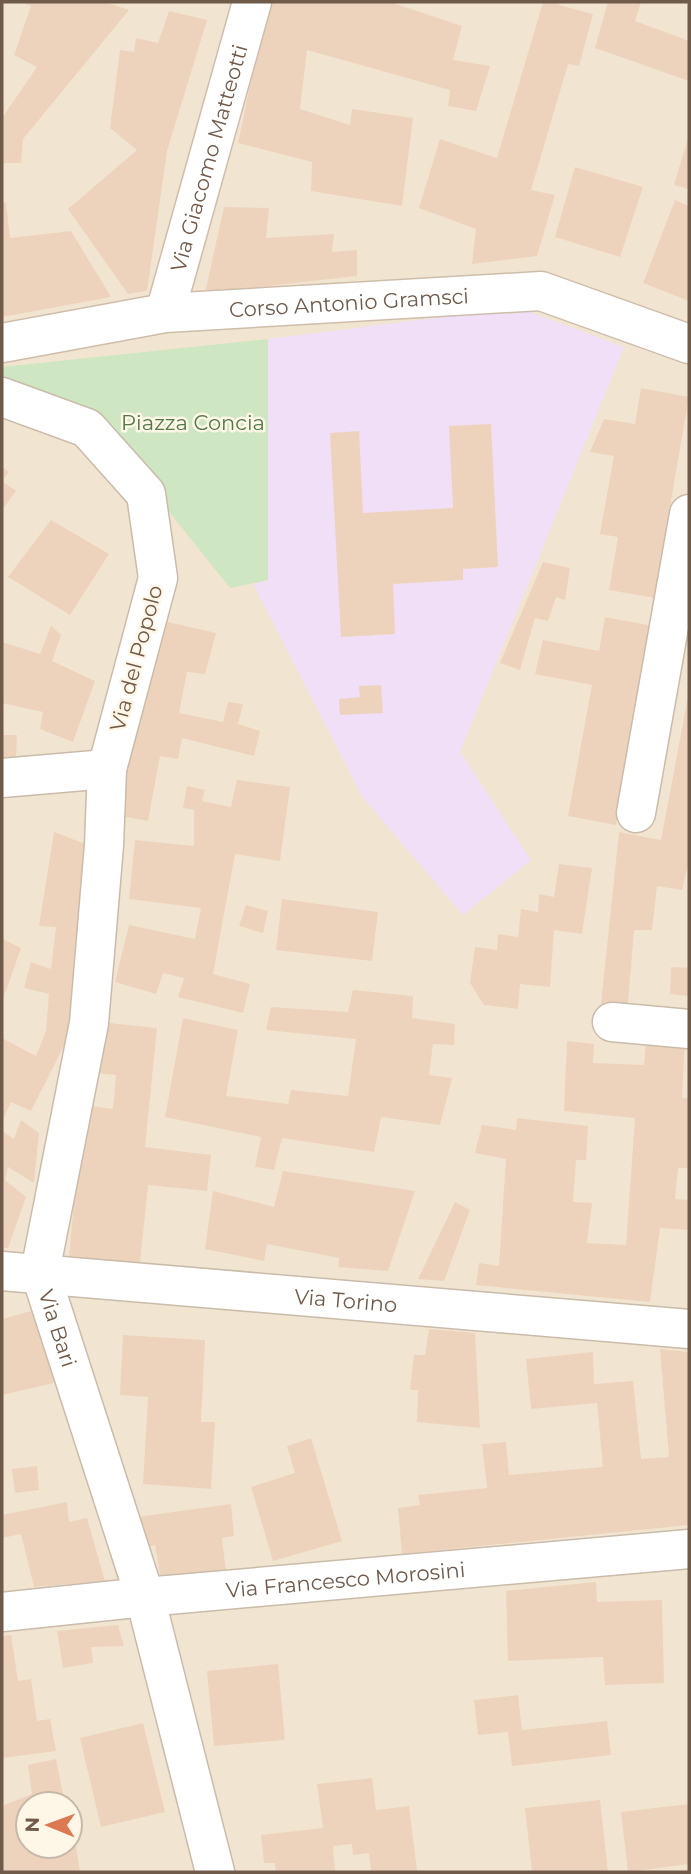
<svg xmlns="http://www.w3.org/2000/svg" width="691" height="1874" viewBox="0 0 691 1874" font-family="Montserrat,sans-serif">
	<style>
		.residential { fill: #f1e5d1; fill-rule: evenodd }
		.education { fill: #f0dff6 }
		.green { fill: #cee6c2 }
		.building { fill: #eed3bc }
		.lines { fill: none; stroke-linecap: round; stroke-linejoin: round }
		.street-casing { stroke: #cabbaa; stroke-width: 41 }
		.secondary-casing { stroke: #cfbdab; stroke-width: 41 }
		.street { stroke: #fff; stroke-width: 38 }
		.secondary { stroke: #fff; stroke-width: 38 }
		.labels { text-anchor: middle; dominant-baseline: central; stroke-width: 5; stroke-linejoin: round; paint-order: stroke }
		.street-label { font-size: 21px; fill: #705b4b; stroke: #fef7e8 }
		.park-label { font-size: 21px; fill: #537a46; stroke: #fef7e8 }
	</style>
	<rect width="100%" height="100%" fill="#faf3e2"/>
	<path class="residential" d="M2,2H689V1872H2ZM28,1804H70V1846H28Z"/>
	<path class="education" d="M524,310L624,347L460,752L531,860L463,915L363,798L253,584L268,580V339L474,313Z"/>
	<path class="green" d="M268,339V580L230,588L91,414L6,388L2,367Z"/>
	<path class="building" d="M23,2H105L129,10L23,139L21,163H2V118L37,67L14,55L31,6Z
		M270,2H390L462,26L453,60L490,66L476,111L448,106L450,90L307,50L300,109L350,125L352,109L413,118L402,206L311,191L312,162L238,143L267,5Z
		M543,2H560L559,5L593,14L579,66L568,64L531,190L555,195L537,256L472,264L476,229L419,208L440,139L497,158Z
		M608,2H641L635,21L689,41V81L595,48Z
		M169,11L207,20L167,151L147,291L128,294L68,209L137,150L110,128L120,50L134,52L136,38L158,43Z
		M689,135V189L674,185Z
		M575,167L643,187L620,257L555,237Z
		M675,200L689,206V301L643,283Z
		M6,202L10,238L71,231L111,297L2,317V203Z
		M224,207L269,208L266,238L334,234L332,252L357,250V276L205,293Z
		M641,388L689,397L654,598L609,590L618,537L600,534L614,456L590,452L604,419L635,424Z
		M491,424L498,567L463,569V580L393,584L395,634L341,637L330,433L359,431L363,513L453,508L449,426Z
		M2,467L9,472L2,481L16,491L2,510Z
		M51,520L109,554L70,615L8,577Z
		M543,562L570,568L565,600L556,597L548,621L535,618L520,670L500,663Z
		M605,617L653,626L616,825L568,816L592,685L535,674L543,640L599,651Z
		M151,618L216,633L205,674L187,672L179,713L223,722L228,702L243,704L238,724L260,731L254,756L182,738L178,759L160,756L148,821L121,816L129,728Z
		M51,626L61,635L52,661L95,681L73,742L40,729L43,712L2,703V642L40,654Z
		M381,685L383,713L340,715L339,699L360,697L359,686Z
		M688,697L689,861L682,890L657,886L652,930H634L627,1015L600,1013L619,832L661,840Z
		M2,735H17L16,759H2Z
		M237,780L290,787L280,861L235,854L213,974L250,984L243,1013L178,997L184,978L163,973L156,994L115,982L129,925L195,939L201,908L129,899L135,840L194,846V810L183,808L187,786L205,790L202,801L231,807Z
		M54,832L101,850L79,1016L31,1111L11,1102L2,1121V1038L36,1056L46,1031L49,994L24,988L31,962L51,969L56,927L39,926Z
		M559,864L592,868L582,934L554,930L550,987L520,984L518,1009L484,1005L470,983L475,947L497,950L498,934L518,937L521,909L538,912L539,894L554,897Z
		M282,899L378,912L372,961L276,950Z
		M246,905L268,911L263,933L239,926Z
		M3,939L21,948L2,1002V941Z
		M671,967L689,968V996L670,994Z
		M353,990L413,996L412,1018L455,1024L454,1045L433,1044L429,1075L452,1078L440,1125L381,1117L374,1152L282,1138L274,1170L255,1167L261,1137L165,1117L183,1018L238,1030L226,1096L288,1104L291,1090L348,1096L356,1039L266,1030L271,1007L348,1012Z
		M100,1022L157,1028L145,1147L211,1155L207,1191L148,1185L140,1263L69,1256L83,1105L113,1109L116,1075L94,1073Z
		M685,1040L682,1098H689V1168H678L675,1199L689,1200V1230L660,1228L650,1302L476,1285L479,1263L499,1266L506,1159L475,1153L482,1125L516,1130L517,1118L588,1126L586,1160H576L573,1202L592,1203L587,1243L626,1245L635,1118L564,1111L567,1041L594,1044L593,1063L644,1065L646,1041Z
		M21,1120L39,1133L34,1183L8,1167L5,1180L26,1197L8,1248H2V1131L14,1139Z
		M283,1171L415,1191L388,1271L338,1267L339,1258L267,1244L264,1261L205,1249L213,1191L274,1207Z
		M455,1202L470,1210L444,1281L418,1279Z
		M35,1310L54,1383L2,1395V1319Z
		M429,1329L475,1333L480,1428L417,1422L418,1390H410L414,1355H425Z
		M123,1335L205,1340L201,1422H215L211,1489L143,1484L148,1397L120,1395Z
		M660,1349L689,1352V1525L402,1554L398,1508L420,1505L418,1495L487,1488L482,1444L506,1442L509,1475L603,1467L597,1403L531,1409L526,1359L593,1352L594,1384L633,1381L641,1459L669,1457Z
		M311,1438L342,1541L273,1561L251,1487L295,1473L287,1446Z
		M37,1466L39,1490L15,1493L12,1469Z
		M67,1502L69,1522L87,1518L105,1581L34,1587L21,1534L2,1538V1515Z
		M231,1504L234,1536L222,1538L226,1572L161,1580L155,1545L145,1547L137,1517Z
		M596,1582L597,1602L662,1600L664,1683L605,1685L603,1657L508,1661L506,1591Z
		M118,1625L124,1646L91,1647L93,1663L63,1668L57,1631Z
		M11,1635L18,1681L31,1679L37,1721L50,1719L56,1751L2,1758V1636Z
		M278,1664L285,1740L214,1746L207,1671Z
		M518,1695L522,1730L607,1721L611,1755L512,1766L508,1732L478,1735L474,1700Z
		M143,1723L165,1812L101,1827L80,1738Z
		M56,1759L65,1804H28V1846H50L51,1850L76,1846L80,1872H2V1806L32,1794L28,1765Z
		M372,1778L376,1810L409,1806L417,1871L371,1872L369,1853L353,1855L352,1844L333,1846L335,1872H276L275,1863H264L261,1835L323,1828L317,1784Z
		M600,1800L608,1872H532L525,1808Z
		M689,1804V1864L628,1872L621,1812Z"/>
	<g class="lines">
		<defs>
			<g id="street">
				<path id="s1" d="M2,397L87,428L146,494L158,578L107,769L104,845L89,1023L40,1272L145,1597L215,1872"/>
				<path d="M2,778L107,769"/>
				<path d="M636,813L689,514"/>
				<path d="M612,1022L689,1029"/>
				<path id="s2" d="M2,1271L689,1329"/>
				<path id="s3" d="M2,1612L145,1597L689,1549"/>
			</g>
			<g id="secondary">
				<path id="s4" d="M165,313L252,2"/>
				<path id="s5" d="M2,343L165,313L541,291L689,344"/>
			</g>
		</defs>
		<use href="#street" class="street-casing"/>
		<use href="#secondary" class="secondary-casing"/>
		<use href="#street" class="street"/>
		<use href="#secondary" class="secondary"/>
	</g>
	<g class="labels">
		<g class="street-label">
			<text stroke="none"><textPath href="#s4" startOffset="161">Via Giacomo Matteotti</textPath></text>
			<text stroke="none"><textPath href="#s5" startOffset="350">Corso Antonio Gramsci</textPath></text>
			<text transform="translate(136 658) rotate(-75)">Via del Popolo</text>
			<text stroke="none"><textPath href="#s2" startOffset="345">Via Torino</textPath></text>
			<text stroke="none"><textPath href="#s1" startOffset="1029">Via Bari</textPath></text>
			<text stroke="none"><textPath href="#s3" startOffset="345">Via Francesco Morosini</textPath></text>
		</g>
		<g class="park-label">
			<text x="193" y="422">Piazza Concia</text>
		</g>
	</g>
	<rect width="691" height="1874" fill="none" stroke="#705b4b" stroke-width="7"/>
	<g transform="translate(49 1825) rotate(271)"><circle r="33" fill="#fef7e8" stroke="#c5b9a9" stroke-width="2"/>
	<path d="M0-5L12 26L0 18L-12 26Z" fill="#dc7950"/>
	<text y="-10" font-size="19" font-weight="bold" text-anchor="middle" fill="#705b4b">N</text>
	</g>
</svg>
